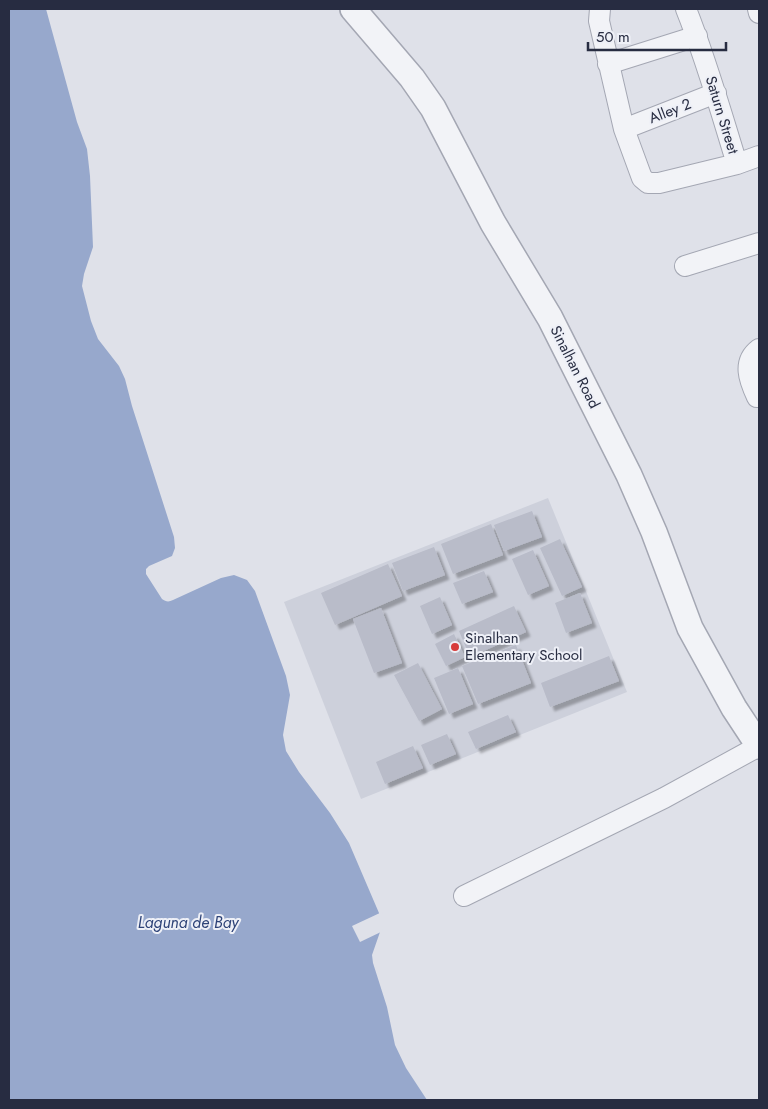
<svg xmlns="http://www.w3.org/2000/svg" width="768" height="1109" viewBox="0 0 768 1109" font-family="Jost,sans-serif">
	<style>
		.built { fill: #cdd0db }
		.water { fill: #97a8cc }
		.pier { fill: #dfe1e9 }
		.building { fill: #b9bcc9; filter: url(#shadow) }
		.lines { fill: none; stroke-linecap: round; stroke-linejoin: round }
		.minor-casing { stroke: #a4a7b3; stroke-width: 22 }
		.tertiary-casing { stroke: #a4a7b3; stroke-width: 28 }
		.minor { stroke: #f2f3f7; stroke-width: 20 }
		.tertiary { stroke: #f2f3f7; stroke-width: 25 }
		.poi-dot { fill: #d73c3b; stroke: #eef0f7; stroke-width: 2 }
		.labels { text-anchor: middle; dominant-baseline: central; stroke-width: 4; stroke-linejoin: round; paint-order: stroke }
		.street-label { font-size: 15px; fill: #272c41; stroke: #eef0f7 }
		.poi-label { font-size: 15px; fill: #272c41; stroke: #eef0f7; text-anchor: start }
		.water-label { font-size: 16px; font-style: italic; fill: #2e4378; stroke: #eef0f7 }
	</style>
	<defs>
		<filter id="shadow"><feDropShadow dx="4.5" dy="4.5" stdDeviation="1" flood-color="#0004"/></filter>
	</defs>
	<rect width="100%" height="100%" fill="#dfe1e9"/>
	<path class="built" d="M548,498L627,692L361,799L284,602Z"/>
	<path class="water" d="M9,9H46L77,122L87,149L90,176L93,247L84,274L82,286L91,321L98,339L119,366L125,379L132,406L174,537L175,548L172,556L149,566L146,569V574L162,599C166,602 169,602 173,600L221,578L234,575L247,580L255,591L286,676L290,695L283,735L286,751L299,772L330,813L349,843L379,913L380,932L372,955L373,963L387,1007L395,1045L406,1068L427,1100H9Z"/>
	<path class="pier" d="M382,912L383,931L360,942L352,926Z"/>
	<path class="building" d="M532,511L542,537L504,551L494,525Z
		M491,524L503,555L453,574L441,544Z
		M560,539L582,587L562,596L540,548Z
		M434,547L445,575L403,591L392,563Z
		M533,550L549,586L528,595L512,559Z
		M388,564L402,596L335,625L321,593Z
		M484,571L493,592L462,604L453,583Z
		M580,593L592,623L566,633L555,603Z
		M440,597L452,625L432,634L420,606Z
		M514,606L526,632L470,657L459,631Z
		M381,608L402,663L374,673L353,619Z
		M454,634L465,657L446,666L435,644Z
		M516,645L531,683L478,704L462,666Z
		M609,656L619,681L550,707L541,683Z
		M418,663L442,709L419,721L394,675Z
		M458,668L473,704L449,714L434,678Z
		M508,715L516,732L476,749L468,732Z
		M447,734L456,754L430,765L421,745Z
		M413,746L423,768L385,784L376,762Z"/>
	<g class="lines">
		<defs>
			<path id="minor" d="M600,9L599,21L624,129L642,178L648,183H659L737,164L759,156
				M686,9C706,59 721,112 737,164
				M758,9L759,13
				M608,64L697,36
				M624,129L716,93
				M685,266L759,243
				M759,349C742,362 749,380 757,397H759
				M464,896L664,798L759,746"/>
			<path id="tertiary" d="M353,9L412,78L433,108L493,223L550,318L629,475L654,532L690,628L734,708L759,746"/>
		</defs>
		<use href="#minor" class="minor-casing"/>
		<use href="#tertiary" class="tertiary-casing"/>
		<use href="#minor" class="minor"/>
		<use href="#tertiary" class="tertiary"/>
	</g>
	<circle class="poi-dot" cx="455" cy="647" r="5"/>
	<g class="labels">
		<g class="street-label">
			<text transform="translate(670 111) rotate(-21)">Alley 2</text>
			<text transform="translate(722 115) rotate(73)">Saturn Street</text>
			<text transform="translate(575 367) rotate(63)">Sinalhan Road</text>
		</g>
		<g class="poi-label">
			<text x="465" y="638">Sinalhan<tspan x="465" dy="17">Elementary School</tspan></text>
		</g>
		<g class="water-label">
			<text x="188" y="922">Laguna de Bay</text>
		</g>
	</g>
	<rect width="768" height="1109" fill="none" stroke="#272c41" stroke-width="20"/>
	<path d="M588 42v8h138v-8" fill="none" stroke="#272c41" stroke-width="2.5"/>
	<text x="596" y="42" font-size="15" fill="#272c41" stroke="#eef0f7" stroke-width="4" paint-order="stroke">50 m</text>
</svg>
